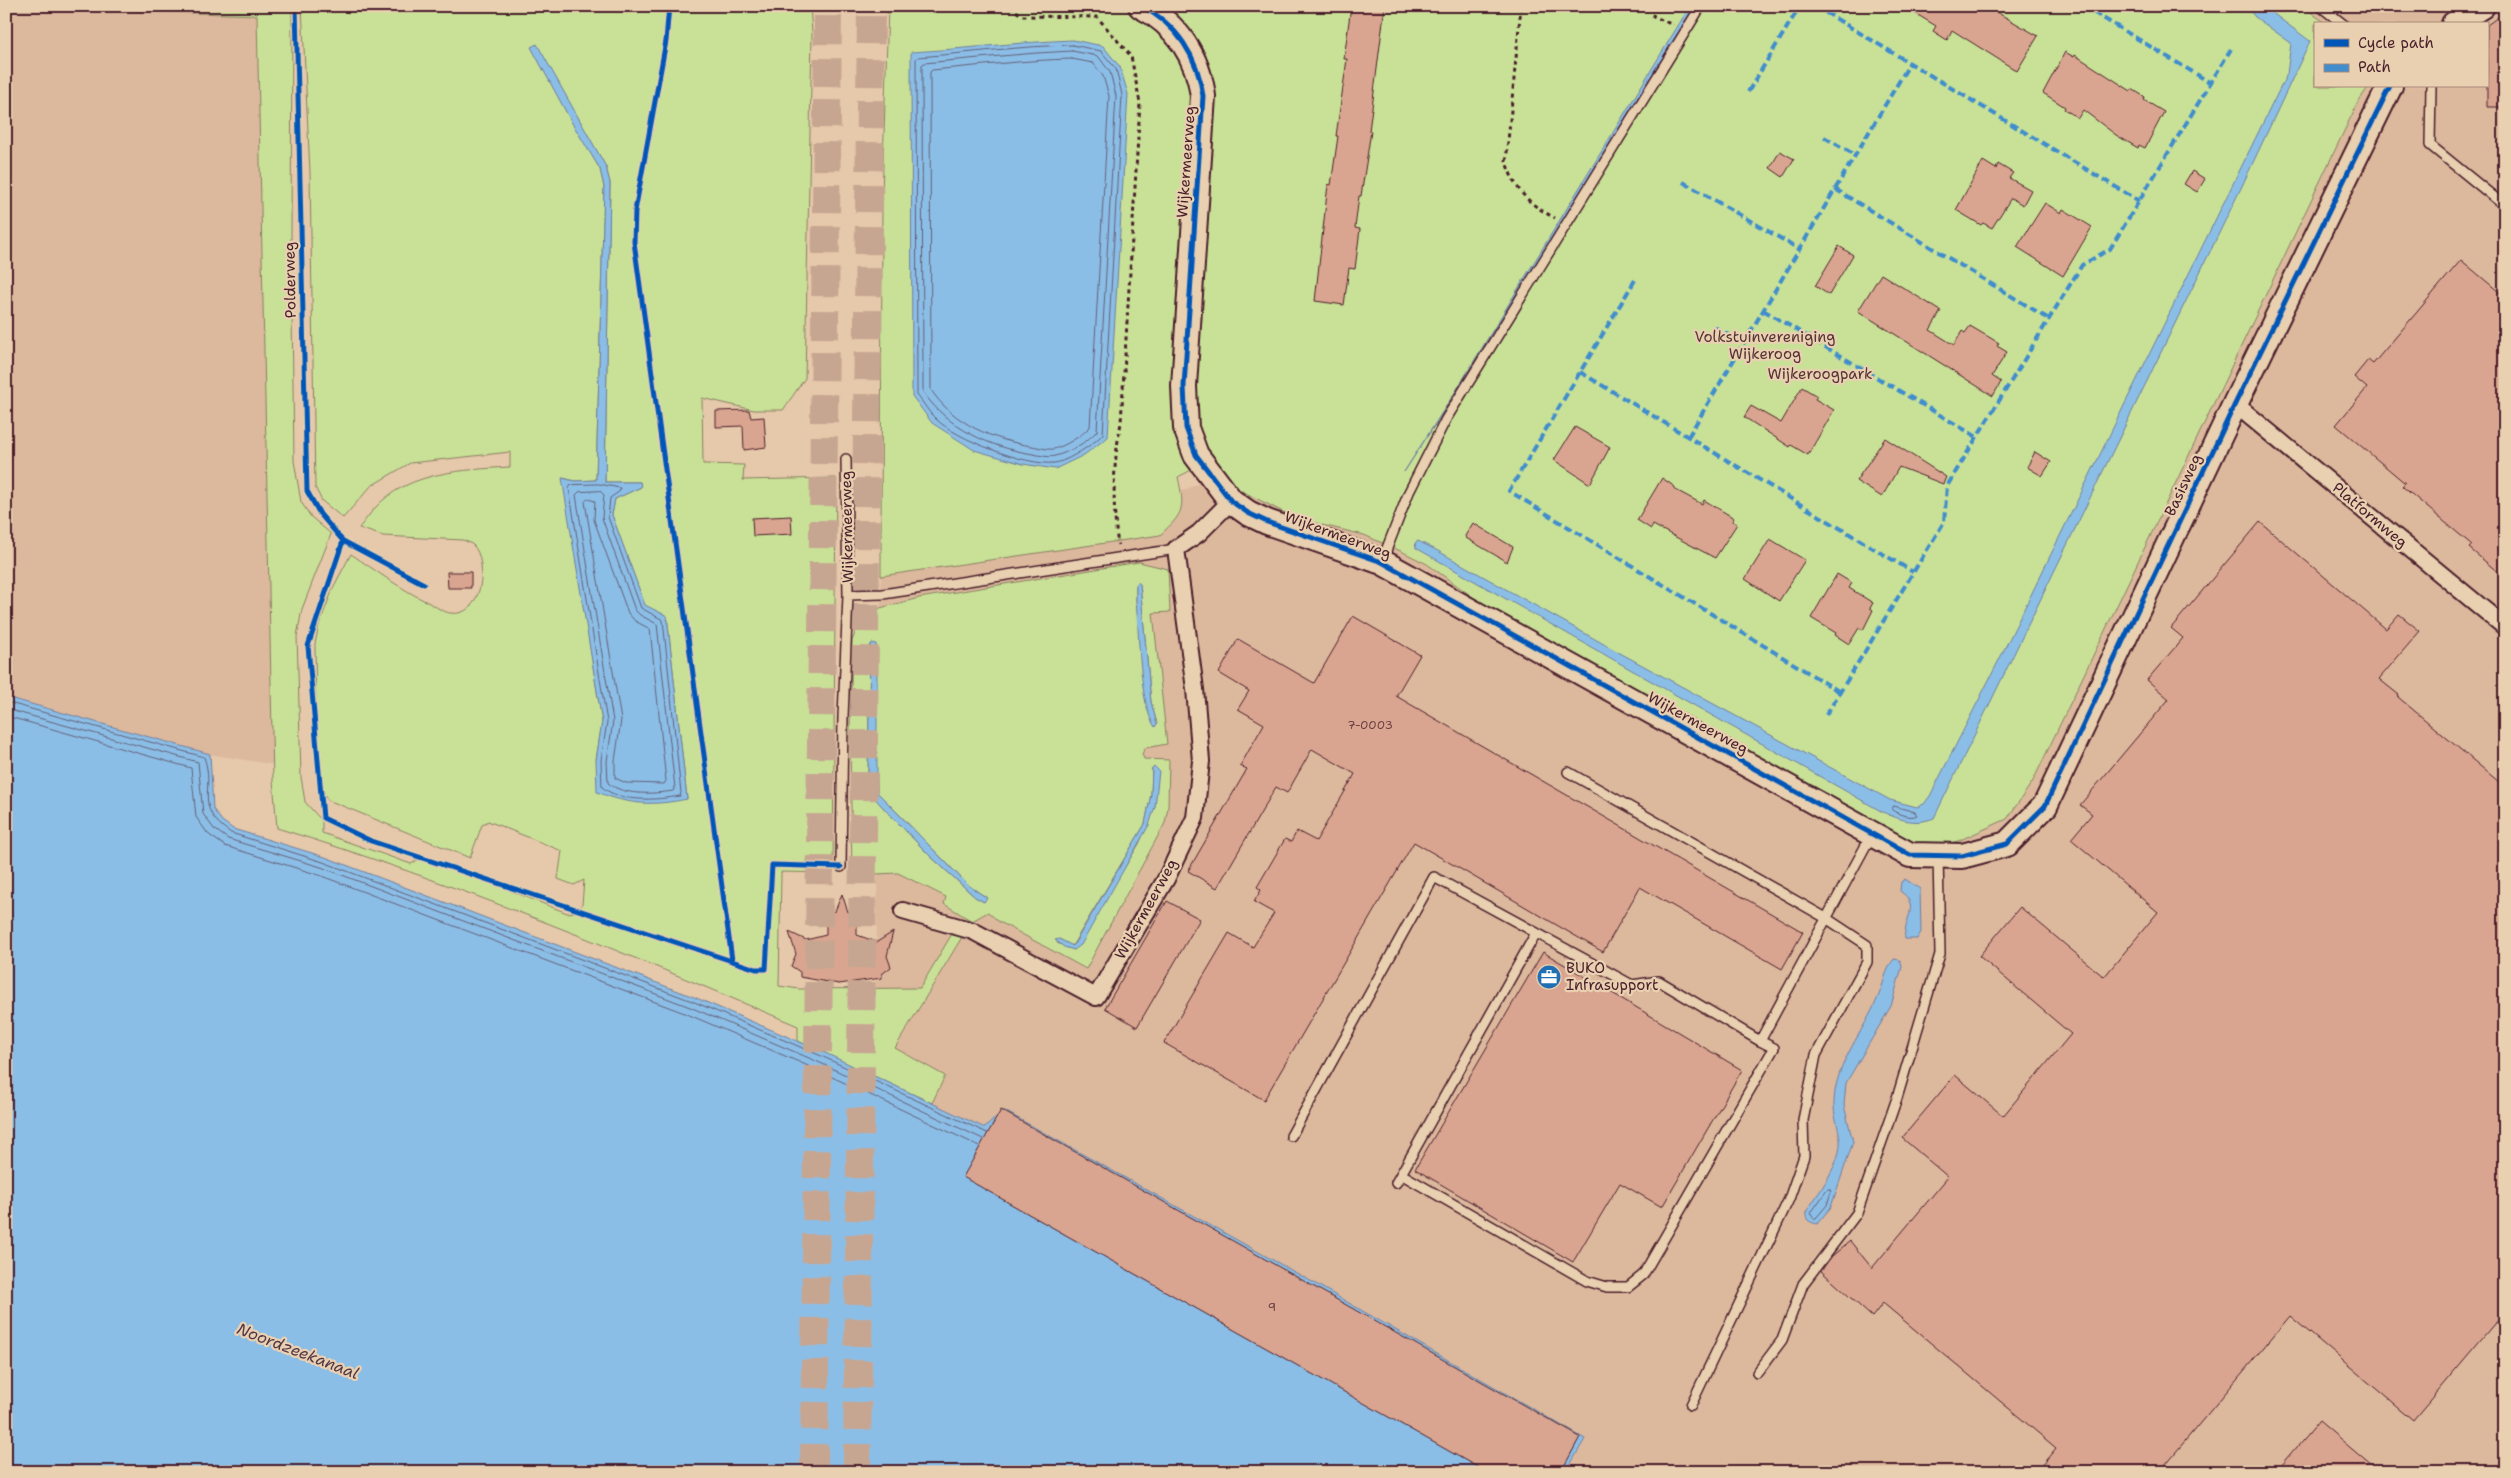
<svg xmlns="http://www.w3.org/2000/svg" width="2511" height="1478" viewBox="0 0 2511 1478" font-family="'Shantell Sans',sans-serif">
	<style>
		.built { fill: #dcb89d }
		.green { fill: #c8e197; stroke: #898061; fill-rule: evenodd }
		.water { fill: #8bbee7; stroke: #717e9c }
		.lines { fill: none; stroke-linecap: round; stroke-linejoin: round }
		.shore { stroke: #645f76; stroke-width: 1 }
		.building { fill: #daa590; stroke: #4a1f2b }
		.highway-tunnel { stroke: #c7a691; stroke-width: 28; stroke-dasharray: 28 14; stroke-linecap: butt }
		.lane-casing { stroke: #4a1f2b; stroke-width: 12 }
		.street-casing { stroke: #4a1f2b; stroke-width: 20 }
		.secondary-casing { stroke: #4a1f2b; stroke-width: 28 }
		.path { stroke: #4a1f2b; stroke-width: 3; stroke-dasharray: 4 4; stroke-linecap: butt }
		.lane { stroke: #e8d0b0; stroke-width: 9 }
		.street { stroke: #e8d0b0; stroke-width: 16 }
		.secondary { stroke: #e8d0b0; stroke-width: 24 }
		.quiet { stroke: #418dcd; stroke-width: 4; stroke-dasharray: 8 4; stroke-linecap: butt }
		.cycleway-casing { stroke: #e8d0b0; stroke-width: 8 }
		.cycleway { stroke: #0057b8; stroke-width: 5 }
		.labels { text-anchor: middle; dominant-baseline: central; stroke-width: 4.5; stroke-linejoin: round; paint-order: stroke }
		.number-label { font-size: 12px; fill: #6e4044 }
		.street-label { font-size: 15px; fill: #4a1f2b; stroke: #e8d0b0 }
		.park-label { font-size: 15px; fill: #573236; stroke: #e8d0b0 }
		.poi-label { font-size: 15px; fill: #4a1f2b; stroke: #e8d0b0; text-anchor: start }
		.water-label { font-size: 16px; font-style: italic; fill: #543747; stroke: #e8d0b0 }
	</style>
	<rect width="100%" height="100%" fill="#e6c8aa"/>
	<filter id="ink" filterUnits="userSpaceOnUse"><feTurbulence type="fractalNoise" baseFrequency=".02" numOctaves="2"/><feDisplacementMap in="SourceGraphic" scale="10" xChannelSelector="R" yChannelSelector="G"/><feConvolveMatrix kernelMatrix="1 2 1 2 8 2 1 2 1" color-interpolation-filters="sRGB"/></filter>
	<g filter="url(#ink)">
		<path class="built" d="M6,6H271L282,766L210,754L6,697Z
			M2280,6H2505V1472H1566L1585,1439L985,1128L875,1077L881,576L1071,548L1238,463L2322,86H2487V24H2315Z"/>
		<path class="green" d="M110,6H292L291,241L294,461L301,502L311,517L331,534L302,609L297,636L301,777L305,802L322,821V833L411,864L424,857L567,913L577,912L582,905L584,880L574,885L558,879L562,851L488,821L482,825L470,858L328,800L324,794L316,713L315,644L319,625L334,586L351,554C376,571 401,589 429,603C435,606 443,612 450,613C483,619 489,561 473,545C471,543 465,541 463,540L383,536L359,528C365,521 370,513 376,507C409,471 465,470 510,467V452L410,463L371,486L343,518L322,501L315,487L310,172L302,6H622L663,9L810,6L812,33L805,378L783,410H754L702,398L703,464L744,465L743,480L836,478L833,873L781,872L779,986L799,989L920,988L953,932L962,937L895,1048L945,1076L932,1103L798,1041V1026C628,954 454,882 277,828L273,780L257,15L136,11ZM536,44L606,167L610,183L605,482H640L641,487L615,499L612,515L645,606L667,616L687,799L596,760L602,722L563,478L575,481L596,480L604,187L600,169L572,122L532,48Z
			M898,6H2303L2326,24H2315V86H2369L2358,102L2033,781L2007,819L1958,841L1938,846L1901,840L1874,830L1480,602L1427,564L1403,552L1364,535L1322,525L1283,512L1234,487L1214,458L1178,477C1185,509 1184,513 1160,535L881,576L882,197L888,7Z
			M1139,562L1168,569L1170,612L1153,613L1167,744L1145,748L1142,754L1144,759L1169,760L1168,807L1165,823L1086,969L998,921L988,912L972,921L944,904L946,897L898,873L852,875L850,731L852,641L857,628L880,608L919,598ZM1140,584L1151,702L1157,724L1146,699L1136,600V585ZM872,644L877,792L968,885L987,898L984,902L975,897L928,854L878,802L871,794L868,778L870,646ZM1152,768L1155,807L1139,844L1074,950L1057,943L1059,939L1072,946L1145,824L1151,794Z"/>
		<path class="water" d="M1690,6H1702L1404,472L1440,417Z
			M2246,6H2263L2310,41L2242,186L1934,818C1914,826 1897,819 1879,810L1416,548L1415,543L1418,541L1438,551L1609,647L1890,800L1917,807L1924,804L1930,796L1998,662L2287,74L2291,43L2255,17Z
			M1073,40L1103,46L1120,67L1128,94L1108,437L1084,455L1055,469L1023,464L974,450L932,423L912,396L911,52C965,49 1019,42 1073,40Z
			M537,44L606,167L610,183L605,482H640L641,487L615,499L612,515L645,605L667,616L687,799C653,806 629,805 597,792L596,760L602,722L562,478L575,481L596,480L604,187L600,169L572,123L531,47Z
			M1138,582L1140,584L1151,702L1157,724L1155,727C1139,705 1139,630 1136,600V585Z
			M872,643L876,644L877,656V792L968,885L987,898L984,902L975,897L928,854L878,802L871,794L868,779L870,646Z
			M6,697L210,754L213,809L222,821L233,829L325,857L694,997L821,1051L985,1128L1003,1110L1307,1279L1585,1439L1566,1472H6Z
			M1154,766L1159,771L1155,807L1149,825L1081,945L1074,950L1064,947L1055,940L1059,939L1073,946L1145,824L1151,794L1152,768Z
			M1905,879L1920,889L1921,932L1917,939H1905C1902,920 1922,906 1900,891L1901,882Z
			M1894,959L1900,960L1902,967L1891,1006L1846,1083L1844,1105L1853,1142L1831,1207L1817,1224C1809,1222 1805,1220 1806,1212C1818,1194 1842,1162 1840,1140C1839,1127 1833,1114 1834,1102C1835,1063 1864,1032 1878,997C1884,984 1885,970 1894,959Z"/>
		<g class="lines">
			<path class="shore" d="M1073,45L1101,51L1116,69L1122,95L1103,434C1095,443 1067,462 1054,463C1026,466 956,439 936,419C929,413 923,402 917,395L916,59L918,57C970,53 1021,46 1073,45Z
				M1072,51L1098,56L1110,72L1116,96L1097,431C1087,442 1070,452 1055,456C1049,458 1039,455 1033,454C989,447 949,429 923,392L922,65L924,63C974,59 1022,53 1072,51Z
				M1072,59L1093,63L1103,76L1109,96L1090,427C1081,436 1067,445 1054,449C1048,450 1038,447 1032,446C992,440 953,423 931,390L930,72L932,70C979,66 1025,60 1072,59Z
				M599,484L620,488V491L610,498L608,517L641,608L663,620L681,793L680,796C656,800 621,803 602,787L601,760L607,722L569,488L571,485Z
				M600,491L604,495L602,518L635,610L640,615L657,624L675,788L673,791C653,794 624,796 608,783L607,761L613,721L576,495L579,492Z
				M588,499L595,501L594,520L628,613L635,621L650,629L666,781L664,784L626,783L615,778V761L621,720L585,502Z
				M6,702L204,757C216,791 192,807 231,833L323,862L692,1001L819,1055L987,1133
				M6,709L198,762L203,814L214,829L228,839L321,867L690,1007L816,1061L983,1139
				M6,716L191,768L196,817L208,834L225,846L319,875L687,1014L813,1068L979,1146
				M1894,806L1915,812L1917,815C1910,819 1898,814 1892,810Z
				M1830,1189L1831,1192L1827,1205L1816,1218H1813L1811,1213L1827,1190Z"/>
		</g>
		<path class="building" d="M1351,6H1385L1369,131H1371L1361,196H1359L1355,228L1360,229L1355,269L1349,268L1344,305L1315,301L1328,184L1331,185L1338,136H1336L1347,59H1344Z
			M1903,6H1986L2038,36L2017,71L1952,30L1947,40L1933,31L1936,26Z
			M2505,12V107H2487V25Z
			M2065,52L2074,57L2075,55L2131,91L2132,89L2145,97L2144,100L2164,112L2145,148L2139,145L2138,148L2116,135L2083,110L2078,118L2064,109L2065,107L2043,93Z
			M1780,151L1794,159L1783,177L1770,168Z
			M1983,161L1996,169L1998,164L2013,173L2009,178L2031,190L2023,205L2011,198L1992,228L1983,223L1981,225L1956,210Z
			M2192,171L2205,179L2197,192L2184,184Z
			M2045,203L2061,213L2063,209L2092,227L2063,276L2017,247Z
			M1839,246L1853,255L1829,295L1815,286Z
			M2461,260L2505,297V578L2469,548L2472,545L2402,486L2405,483L2336,425L2367,388L2354,377L2368,360L2373,364Z
			M1881,274L1941,311L1930,330L1954,345L1962,331L1965,333L1970,326L1999,343L1997,346L2007,352L1992,376L2001,382L1993,396L1858,311Z
			M1802,387L1817,396L1815,399L1834,410L1808,455L1791,445L1790,447L1744,417L1751,406L1781,423Z
			M749,410L751,418L764,417L766,447L744,450L743,426L716,427V411Z
			M1575,427L1610,447L1590,484L1554,460Z
			M1885,438L1946,477L1943,484L1899,467L1882,497L1856,481Z
			M2035,452L2051,462L2042,476L2027,467Z
			M1662,478L1675,487L1674,489L1702,504L1704,500L1734,518L1732,521L1737,524L1715,558L1653,525L1651,529L1637,520Z
			M791,516L792,534L753,536L752,518Z
			M2260,522L2386,629L2399,614L2420,631L2379,679L2399,695L2398,697L2505,787V1311L2413,1420L2290,1316L2159,1472H2036L2056,1448L1883,1303L1872,1317L1821,1271L1832,1256L1850,1241L1872,1268L1948,1177L1902,1138L1955,1075L2003,1116L2071,1034L1979,956L2020,907L2104,977L2158,912L2071,839L2092,814L2080,805L2169,699L2147,680L2183,638L2171,628Z
			M1473,523L1513,547L1507,562L1466,538L1465,536Z
			M1770,539L1805,560L1779,601L1745,579Z
			M447,572H471V588H448Z
			M1837,574L1852,583L1849,588L1873,603L1870,608L1873,610L1863,630L1859,628L1849,644L1835,635L1836,633L1811,618Z
			M1353,616L1420,655L1396,696L1803,932L1782,969L1640,887L1603,952L1414,842L1264,1100L1164,1043L1229,933L1253,947L1274,913L1254,902L1261,890L1257,887L1285,839L1291,842L1297,831L1316,841L1355,774L1312,749L1287,793L1276,787L1217,888L1188,871L1247,769L1240,766L1264,724L1238,709L1249,691L1219,673L1238,639L1314,683Z
			M842,894L848,912L857,915V935L877,942L893,932L887,956L891,967L882,974V978L839,984L800,977V972L791,966L796,954L789,932L806,940L826,935V914L835,911Z
			M1167,901L1200,919L1137,1027L1105,1008Z
			M1543,952L1742,1070L1662,1207L1620,1183L1573,1262L1415,1169Z
			M1001,1110L1580,1437L1561,1472H1486L963,1177Z
			M2319,1421L2379,1472H2276Z"/>
		<g class="lines">
			<path class="highway-tunnel" d="M814,1472L828,6
				M857,1472L871,6"/>
			<defs>
				<path id="lane" d="M2320,6L2343,24
					M2431,86L2430,145L2505,206
					M846,459L848,595
					M1382,561L1409,492L1446,419L1701,6
					M1568,772L1826,918L1867,945V962L1816,1055L1803,1120L1804,1156L1789,1199L1691,1405
					M841,867L843,717L848,595L883,594L1176,549
					M1291,1136L1434,877L1632,985L1659,981L1760,1041L1872,834
					M1401,1174L1587,1281L1607,1287H1628L1643,1275L1774,1048L1760,1041
					M1396,1183L1536,933
					M1757,1373L1782,1340L1803,1284L1857,1213L1897,1098L1940,954L1938,855"/>
				<path id="street" d="M2235,404L2505,627
					M903,911L973,931L1096,997L1166,879L1195,818L1201,761L1195,689L1176,549L1199,533L1231,501"/>
				<path id="secondary" d="M1141,6C1177,24 1198,57 1203,96L1184,386L1186,428L1196,455L1231,501L1248,513L1267,522L1382,562L1910,855L1962,856L2007,844L2045,806L2235,404L2390,86
					M2454,24L2482,6"/>
			</defs>
			<use href="#lane" class="lane-casing"/>
			<use href="#street" class="street-casing"/>
			<use href="#secondary" class="secondary-casing"/>
			<path class="path" d="M1010,6L1022,16L1097,17L1131,56L1140,103L1121,423C1113,463 1112,504 1118,545
				M1521,6L1506,162C1516,191 1528,204 1555,218
				M1655,6L1653,16L1673,25"/>
			<use href="#lane" class="lane"/>
			<use href="#street" class="street"/>
			<use href="#secondary" class="secondary"/>
			<path class="quiet" d="M1815,6L2139,201
				M2083,6L2211,83
				M1748,92L1800,6
				M1824,137L1855,155
				M1683,182L1799,249
				M1835,189L2049,319
				M1635,280L1509,491L1840,692
				M1763,310L1977,437
				M1714,327L1744,343
				M1580,372L1913,572
				M1688,437L1910,63
				M1826,715L1944,522L1947,486L2082,265L2110,249L2231,49"/>
			<defs>
				<path id="cycleway" d="M296,6L307,491L320,514L343,541L424,584
					M669,6L666,41L635,211L634,242L732,960
					M1141,6C1177,24 1198,57 1203,96L1184,386L1186,428L1196,455L1231,501L1248,513L1267,522L1382,562L1910,855L1962,856L2007,844L2045,806L2235,404L2390,86
					M343,541L308,646L323,818L371,841L756,969H766L772,865L841,867"/>
			</defs>
			<use href="#cycleway" class="cycleway-casing"/>
			<use href="#cycleway" class="cycleway"/>
		</g>
	</g>
	<defs>
		<symbol id="office-disc" viewBox="-11 -11 22 22"><circle r="9.5" fill="#1f6fb2" stroke="#e8d0b0"/><path d="M-6-3h4V-5.5h4V-3h4V5H-6ZM-1-4.5V-3h2v-1.5ZM-6 0V1H6V0Z" fill="#fff"/></symbol>
	</defs>
	<g fill-rule="evenodd">
		<use href="#office-disc" x="1535" y="963" width="28" height="28"/>
	</g>
	<g class="labels">
		<g class="number-label">
			<text x="1370" y="725">7-0003</text>
			<text x="1272" y="1307">9</text>
		</g>
		<g class="street-label">
			<text transform="translate(1186 162) rotate(-86)">Wijkermeerweg</text>
			<text transform="translate(290 280) rotate(-91)">Polderweg</text>
			<text transform="translate(2183 485) rotate(-65)">Basisweg</text>
			<text transform="translate(2370 515) rotate(40)">Platformweg</text>
			<text transform="translate(847 527) rotate(-91)">Wijkermeerweg</text>
			<text transform="translate(1338 535) rotate(20)">Wijkermeerweg</text>
			<text transform="translate(1698 723) rotate(29)">Wijkermeerweg</text>
			<text transform="translate(1146 909) rotate(-61)">Wijkermeerweg</text>
		</g>
		<g class="park-label">
			<text x="1765" y="337">Volkstuinvereniging<tspan x="1765" dy="17">Wijkeroog</tspan></text>
			<text x="1820" y="374">Wijkeroogpark</text>
		</g>
		<g class="poi-label">
			<text x="1566" y="968">BUKO<tspan x="1566" dy="17">Infrasupport</tspan></text>
		</g>
		<g class="water-label">
			<text transform="translate(298 1351) rotate(21)">Noordzeekanaal</text>
		</g>
	</g>
	<rect width="2511" height="1478" fill="none" stroke="#e8d0b0" stroke-width="25"/>
	<rect x="12" y="12" width="2486" height="1453" fill="none" stroke="#4a1f2b" stroke-width="2" filter="url(#ink)"/>
	<rect x="2314" y="22" width="175" height="65" fill="#e8d0b0" stroke="#a9897b"/>
	<rect x="2324" y="39" width="25" height="8" fill="#0057b8" stroke="#a9897b"/>
	<text x="2358" y="48" font-size="15" fill="#4a1f2b">Cycle path</text>
	<rect x="2324" y="64" width="25" height="8" fill="#418dcd" stroke="#a9897b"/>
	<text x="2358" y="72" font-size="15" fill="#4a1f2b">Path</text>
</svg>
